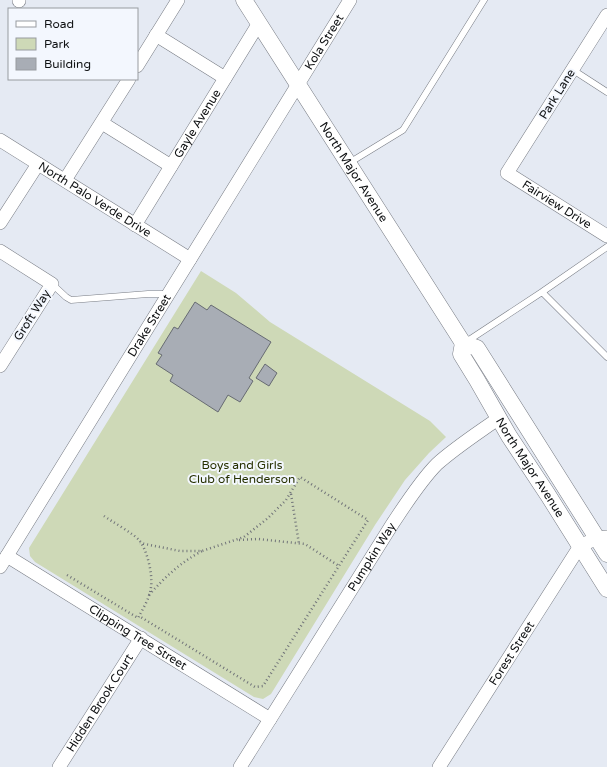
<svg xmlns="http://www.w3.org/2000/svg" width="607" height="767" viewBox="0 0 607 767" font-family="'Varela Round',sans-serif">
	<style>
		.green { fill: #ced9b7 }
		.building { fill: #a8adb5; stroke: #676b72 }
		.lines { fill: none; stroke-linecap: round; stroke-linejoin: round }
		.service-casing { stroke: #787c84; stroke-width: 7 }
		.minor-casing { stroke: #787c84; stroke-width: 14 }
		.tertiary-casing { stroke: #787c84; stroke-width: 17 }
		.path { stroke: #717479; stroke-width: 2.5; stroke-dasharray: 1 3; stroke-linecap: butt }
		.service { stroke: #fff; stroke-width: 6 }
		.minor { stroke: #fff; stroke-width: 13 }
		.tertiary { stroke: #fff; stroke-width: 16 }
		.labels { text-anchor: middle; dominant-baseline: central; stroke-width: 4; stroke-linejoin: round; paint-order: stroke }
		.street-label { font-size: 12px; fill: #0f1113; stroke: #f3f7fe }
		.park-label { font-size: 12px; fill: #263000; stroke: #f3f7fe }
	</style>
	<rect width="100%" height="100%" fill="#e5eaf3"/>
	<path class="green" d="M201,271L236,293L270,322L430,421L446,437L429,453L405,480L375,525L271,694L263,699L254,697L35,562L30,556L29,548Z"/>
	<path class="building" d="M195,302L207,310L211,305L271,342L249,378L253,381L240,402L228,395L218,412L170,381L173,375L156,364L162,355L158,353L174,327L178,329Z
		M265,364L277,373L269,386L256,378Z"/>
	<g class="lines">
		<defs>
			<path id="service" d="M573,70L607,92
				M349,163L403,130L484,0
				M52,284L66,297L71,300L148,294H168
				M542,292L607,357
				M466,342L542,292L607,247"/>
			<g id="minor">
				<path d="M19,1V0"/>
				<path id="s1" d="M607,15L507,173L607,236"/>
				<path d="M156,35L225,78"/>
				<path d="M137,66L178,0"/>
				<path d="M102,123L171,166"/>
				<path id="s2" d="M0,140L190,259"/>
				<path d="M65,180L129,79"/>
				<path d="M0,223L38,164"/>
				<path id="s3" d="M135,225L259,23"/>
				<path d="M0,251L52,284L0,366"/>
				<path id="s4" d="M7,556L270,719"/>
				<path id="s5" d="M0,567L350,0"/>
				<path id="s6" d="M59,767L141,638"/>
				<path id="s7" d="M240,767L393,523C405,505 421,480 437,464C456,447 478,433 499,418"/>
				<path id="s8" d="M439,767L580,546L597,538L607,537"/>
			</g>
			<g id="tertiary">
				<path id="s9" d="M244,0L463,343L477,348L607,554"/>
				<path id="s10" d="M463,343L461,354L477,380L509,436L548,495L607,589"/>
			</g>
		</defs>
		<use href="#service" class="service-casing"/>
		<use href="#minor" class="minor-casing"/>
		<use href="#tertiary" class="tertiary-casing"/>
		<path class="path" d="M291,494L299,544
			M104,516C111,521 134,534 139,540C147,549 153,575 151,587C150,597 144,607 139,616
			M239,540L258,539L305,544L339,566
			M67,575L138,618L139,616L255,687L263,686L368,520L300,477L286,500L268,518L244,537L202,551H180L140,543
			M149,595C165,577 181,562 202,551"/>
		<use href="#service" class="service"/>
		<use href="#minor" class="minor"/>
		<use href="#tertiary" class="tertiary"/>
	</g>
	<g class="labels">
		<g class="street-label">
			<text stroke="none"><textPath href="#s5" startOffset="617">Kola Street</textPath></text>
			<text transform="translate(557 94) rotate(-58)">Park Lane</text>
			<text stroke="none"><textPath href="#s3" startOffset="119">Gayle Avenue</textPath></text>
			<text stroke="none"><textPath href="#s9" startOffset="204">North Major Avenue</textPath></text>
			<text stroke="none"><textPath href="#s2" startOffset="112">North Palo Verde Drive</textPath></text>
			<text stroke="none"><textPath href="#s1" startOffset="246">Fairview Drive</textPath></text>
			<text transform="translate(32 315) rotate(-58)">Groft Way</text>
			<text stroke="none"><textPath href="#s5" startOffset="284">Drake Street</textPath></text>
			<text stroke="none"><textPath href="#s10" startOffset="144">North Major Avenue</textPath></text>
			<text stroke="none"><textPath href="#s7" startOffset="248">Pumpkin Way</textPath></text>
			<text stroke="none"><textPath href="#s4" startOffset="154">Clipping Tree Street</textPath></text>
			<text stroke="none"><textPath href="#s8" startOffset="135">Forest Street</textPath></text>
			<text stroke="none"><textPath href="#s6" startOffset="76">Hidden Brook Court</textPath></text>
		</g>
		<g class="park-label">
			<text x="242" y="465">Boys and Girls<tspan x="242" dy="14">Club of Henderson</tspan></text>
		</g>
	</g>
	<rect x="8" y="8" width="130" height="72" fill="#f3f7fe" stroke="#989ba0"/>
	<rect x="16" y="21" width="20" height="6" fill="#ffffff" stroke="#989ba0"/>
	<text x="44" y="28" font-size="12" fill="#0f1113">Road</text>
	<rect x="16" y="38" width="20" height="12" fill="#ced9b7" stroke="#989ba0"/>
	<text x="44" y="48" font-size="12" fill="#0f1113">Park</text>
	<rect x="16" y="58" width="20" height="12" fill="#a8adb5" stroke="#989ba0"/>
	<text x="44" y="68" font-size="12" fill="#0f1113">Building</text>
</svg>
